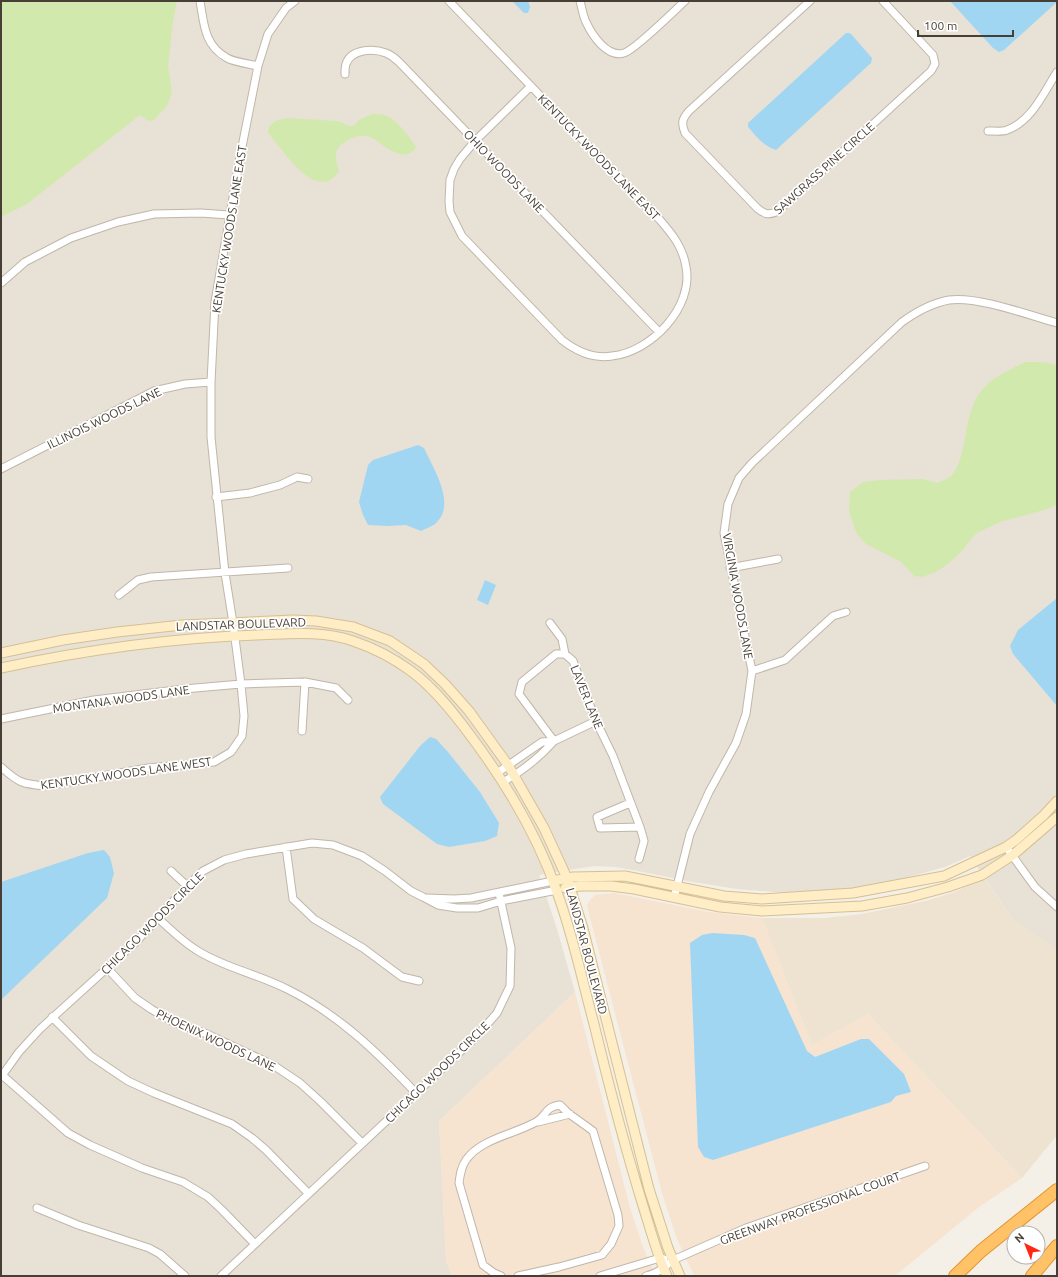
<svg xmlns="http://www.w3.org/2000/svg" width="1058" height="1277" viewBox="0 0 1058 1277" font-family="Ubuntu,sans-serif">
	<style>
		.residential { fill: #e8e1d5 }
		.commercial { fill: #f6e4d1 }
		.education { fill: #ede3d0 }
		.green { fill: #d2e9ae }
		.water { fill: #a1d6f3 }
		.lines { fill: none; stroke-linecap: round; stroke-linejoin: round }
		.street-casing { stroke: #c0b6a9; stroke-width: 9 }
		.secondary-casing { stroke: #d5c095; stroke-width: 11 }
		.highway-casing { stroke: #e29632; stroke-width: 14 }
		.street { stroke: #fff; stroke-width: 7 }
		.secondary { stroke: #ffedc6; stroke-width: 9 }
		.highway { stroke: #ffc267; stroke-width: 12 }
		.labels { text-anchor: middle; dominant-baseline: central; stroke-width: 3.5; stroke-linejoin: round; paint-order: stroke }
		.street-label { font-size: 12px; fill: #473f35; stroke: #fff }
	</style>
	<rect width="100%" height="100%" fill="#f4efe7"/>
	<path class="residential" d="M1,1H1057V950L1013,920L970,856L945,867L905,878L858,888L810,892H775L737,889L693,882L633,870L615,867L595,866L581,868L539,875L557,929L575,992L439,1121L446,1260L452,1276H1Z"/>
	<path class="commercial" d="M614,893L709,912L762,918L812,1045L868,1014L1022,1178L979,1207L895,1276H694L677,1239L662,1193L587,906L589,901L595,895Z
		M575,992L630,1208L643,1247L656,1276H452L446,1260L439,1121Z"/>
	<path class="education" d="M985,879L1013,920L1057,950V1135L1022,1178L868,1014L812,1045L762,918H825L862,914L925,901L952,893Z"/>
	<path class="green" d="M1,1H177L173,21L168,66L172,92L167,106L154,120L148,121L140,115L27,204L1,217Z
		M372,114C378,114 385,114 391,118C399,124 411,138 416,147C412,153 408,156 400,154C377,148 373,125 345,142C333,149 335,158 339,171C317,206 282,148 268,133C268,122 279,119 288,118L337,121L350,126L355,125L359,120Z
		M1025,362H1044L1057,365V505L1044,510L1000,522L977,533L970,540L964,549L948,564L936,572L922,577L914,576L901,562L866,544L857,534L849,512L850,492L863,482L881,480L923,479L937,483C942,481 950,478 953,474C969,451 962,416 981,391C992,377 1010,370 1025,362Z"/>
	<path class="water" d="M512,1H528L530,7L528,13H524Z
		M950,1H1057V2L1004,50L999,52L993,48Z
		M846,33H849L851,34L872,58L871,63L776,150C764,147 756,136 748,127V123Z
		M418,445L424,448C433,468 456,503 437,522C434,526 426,528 421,531L406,525L388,526L368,525L363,515L359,502L368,465L373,460Z
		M485,580L496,585L488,605L477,600Z
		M1057,598V706L1013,654L1010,646L1018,630Z
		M430,737L436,739L448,752L480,792L499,823L497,836L485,841L449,847L437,844L383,804L380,797L420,746Z
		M104,850L110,857L114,873L107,898L1,1000V882L88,853Z
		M712,933L744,935L755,938L807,1051L815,1057L861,1039H869L904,1074L911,1092L896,1096L891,1102L713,1160L704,1157L698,1147L690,943L702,935Z"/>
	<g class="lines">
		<defs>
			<path id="street" d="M200,1C204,24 204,45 227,58C234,62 249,64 258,66
				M449,1L660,220C672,234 683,247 686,267C694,307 651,352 612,356C593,359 576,351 562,340L462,236L450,212L449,201L450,180L454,169L460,159L475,141L531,86
				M580,1C582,8 583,16 586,22C592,35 607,58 624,53C635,50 674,11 685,1
				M810,1L689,111C682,119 681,123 685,133L757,208C764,214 769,216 778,211L931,71L935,64L933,55L883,1
				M345,74C345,71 345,67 346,64C351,49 373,48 386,53C391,55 395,58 399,62L659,332
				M988,131C994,131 1002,132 1007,130C1032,121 1044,92 1057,72
				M1,283L25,262L71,238L118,222L154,214L201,213L229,215
				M1,469L154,391L185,384L211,382
				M216,497L250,493L280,485L297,477L308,479
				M730,568L778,559
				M119,595L138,580L151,577L288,568
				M550,623L562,639L565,654
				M752,671L785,660L833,616L846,612
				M1,719L94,700L184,689L241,684L305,682L336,688L348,700
				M302,731L305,682
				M554,741L519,694L522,682L556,654H565L573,661L596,721L613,756L640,827L644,841L639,859
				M1,767C19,783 22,784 46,786L148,768L214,762L231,752L242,736L244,716L241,684L233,623L225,573L211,437V382L215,302L240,157L258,66L268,34L286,8L295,1
				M497,773L542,742L554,741L596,721
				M503,782C522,771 540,757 554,741
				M630,803L597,817L600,828L640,827
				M286,847L293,899L314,919L363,948L402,977L419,981
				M1006,847L1035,887L1057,907
				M171,871L187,886
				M427,898L454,899L471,898L553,881
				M674,898L690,834L709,792L736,743L746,714L752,671L724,533L728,504L739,478L752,463L902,322C916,312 932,303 949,300C978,296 1028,315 1057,323
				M158,918C171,930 183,942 198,951C225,968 258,974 287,989C338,1014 377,1052 416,1093
				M107,968L135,998L151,1009L175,1023L207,1034L273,1065L300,1083L321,1102L362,1143
				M52,1017L91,1056L128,1081L154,1093L232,1124L252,1138L266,1150L308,1193
				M2,1075L68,1133L90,1145L142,1168L183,1182L208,1197L222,1210L255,1244
				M1,1077L19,1052L40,1029L137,941L187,886L203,871L224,860L246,854L312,843L333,845L362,856L385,871L411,891L423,897L438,905L457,908H478L501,901L557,890
				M538,1122L570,1114
				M37,1208L78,1225L149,1248L160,1254L185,1276
				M221,1276L476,1037L497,1013L510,986L511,948L499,893
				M501,1276L494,1273L483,1265L459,1183C460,1175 461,1167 466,1160C480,1139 515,1134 536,1122C547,1116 544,1107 560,1105L568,1113L593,1131L618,1215L619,1226L611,1244L602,1255L559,1267L518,1276
				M600,1276L660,1258L664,1259
				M646,1276C658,1273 664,1268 673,1260L746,1228L925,1166"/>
			<path id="secondary" d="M1,653L63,640L117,632L182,625L293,620L316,621L353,627L390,641L424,664L445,684L469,711L508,765L544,828L567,878L583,928L649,1189L668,1248L680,1276
				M1,668C85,650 169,638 256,635C288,634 322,630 353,641C374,648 393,658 411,671C434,688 453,712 470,735C506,783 538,836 557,892C573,935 582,980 594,1024C609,1086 625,1148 644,1209C651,1231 657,1255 667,1276
				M553,881L573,877L625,876L724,896L762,899L853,893L944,876L1006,847L1016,840L1044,815L1057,801
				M565,888L580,886H611L634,889L720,907L762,911L862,906L907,898L948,887L982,875L1013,855L1057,817"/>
			<path id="highway" d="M955,1276L981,1251L1057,1190
				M1032,1276L1057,1246"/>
		</defs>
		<use href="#street" class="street-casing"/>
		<use href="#secondary" class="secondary-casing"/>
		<use href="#highway" class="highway-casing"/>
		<use href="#street" class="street"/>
		<use href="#secondary" class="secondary"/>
		<use href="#highway" class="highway"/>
	</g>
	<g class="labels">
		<g class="street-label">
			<text transform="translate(599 157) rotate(46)">KENTUCKY WOODS LANE EAST</text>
			<text transform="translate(824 168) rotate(-42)">SAWGRASS PINE CIRCLE</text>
			<text transform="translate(504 171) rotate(46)">OHIO WOODS LANE</text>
			<text transform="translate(229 229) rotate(-81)">KENTUCKY WOODS LANE EAST</text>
			<text transform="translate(104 418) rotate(-26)">ILLINOIS WOODS LANE</text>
			<text transform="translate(738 596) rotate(80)">VIRGINIA WOODS LANE</text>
			<text transform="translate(241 624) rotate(-2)">LANDSTAR BOULEVARD</text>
			<text transform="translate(587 697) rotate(68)">LAVER LANE</text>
			<text transform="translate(121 699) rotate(-8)">MONTANA WOODS LANE</text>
			<text transform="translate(126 773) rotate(-8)">KENTUCKY WOODS LANE WEST</text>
			<text transform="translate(152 923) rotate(-45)">CHICAGO WOODS CIRCLE</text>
			<text transform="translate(587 951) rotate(75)">LANDSTAR BOULEVARD</text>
			<text transform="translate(216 1040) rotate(25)">PHOENIX WOODS LANE</text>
			<text transform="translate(437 1072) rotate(-44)">CHICAGO WOODS CIRCLE</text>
			<text transform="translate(810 1208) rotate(-20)">GREENWAY PROFESSIONAL COURT</text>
		</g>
	</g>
	<rect width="1058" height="1277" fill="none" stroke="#473f35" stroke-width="4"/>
	<g transform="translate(1026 1245) rotate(317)"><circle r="19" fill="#ffffff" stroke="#b5b2ae"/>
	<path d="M0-3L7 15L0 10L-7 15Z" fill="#ff2713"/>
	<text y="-6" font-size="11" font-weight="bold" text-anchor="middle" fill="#473f35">N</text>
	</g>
	<path d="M918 30v6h95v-6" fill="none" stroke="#473f35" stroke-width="2"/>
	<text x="924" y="30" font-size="12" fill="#473f35" stroke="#ffffff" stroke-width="3" paint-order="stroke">100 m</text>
</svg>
